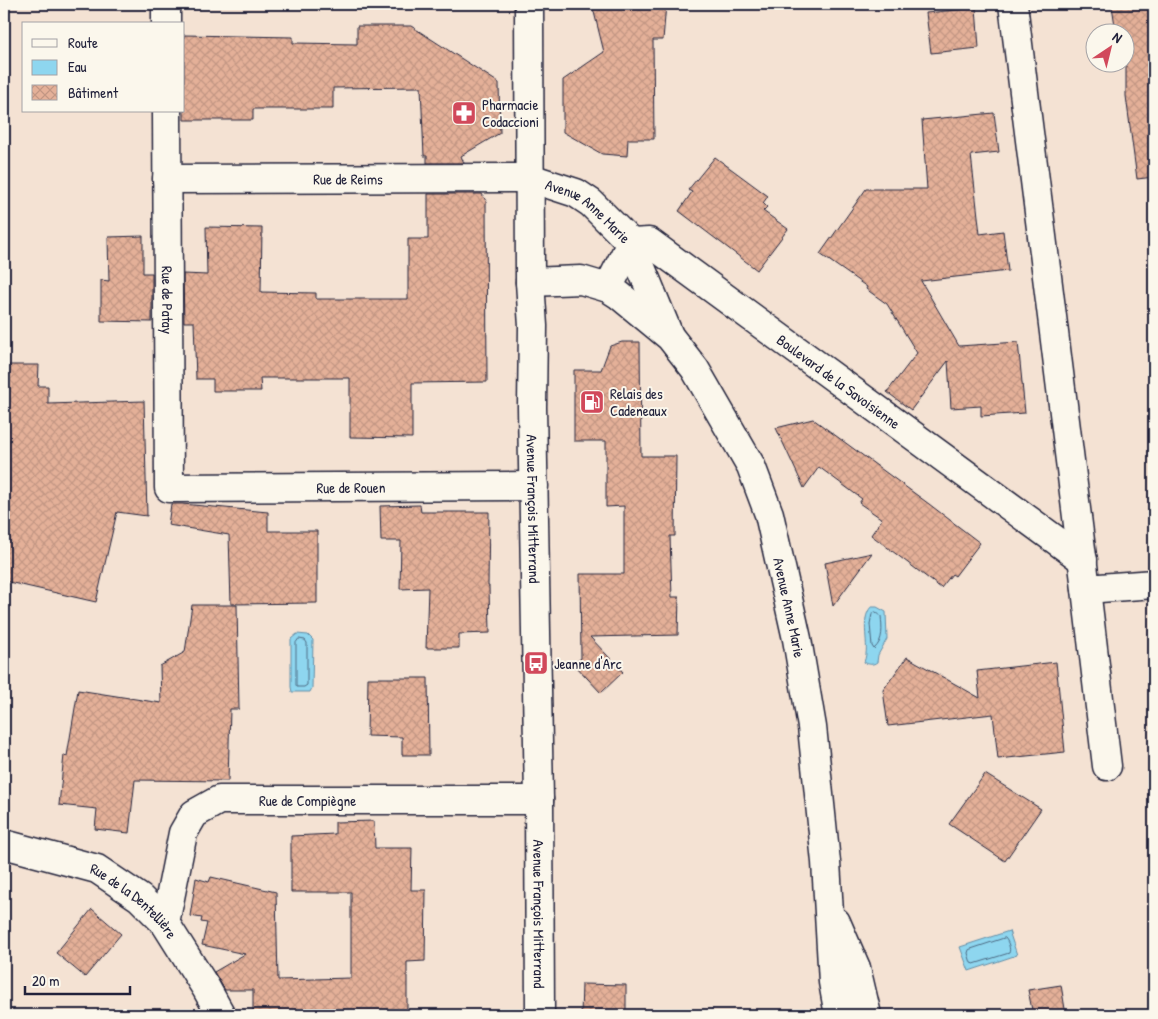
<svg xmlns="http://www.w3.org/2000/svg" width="1158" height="1019" viewBox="0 0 1158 1019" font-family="'Patrick Hand',sans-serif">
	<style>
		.water { fill: #8ed6ef; stroke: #638ea7 }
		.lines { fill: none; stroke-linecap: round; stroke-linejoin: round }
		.shore { stroke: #4d6a83; stroke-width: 1 }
		.building { fill: url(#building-cross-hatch); stroke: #22223b }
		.street-casing { stroke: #22223b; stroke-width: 31 }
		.secondary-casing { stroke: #22223b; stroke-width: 31 }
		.street { stroke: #fbf7ec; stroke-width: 28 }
		.secondary { stroke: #fbf7ec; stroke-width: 28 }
		.labels { text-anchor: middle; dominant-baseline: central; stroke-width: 4; stroke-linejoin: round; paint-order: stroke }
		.poi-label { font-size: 15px; fill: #22223b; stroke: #fbf7ec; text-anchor: start }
		.street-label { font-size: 15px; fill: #22223b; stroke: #fbf7ec }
	</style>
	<defs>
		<pattern id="building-cross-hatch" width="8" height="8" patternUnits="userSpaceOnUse" patternTransform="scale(1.25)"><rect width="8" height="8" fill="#e4b098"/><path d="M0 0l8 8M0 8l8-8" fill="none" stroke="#c39784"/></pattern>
	</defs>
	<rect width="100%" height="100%" fill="#f4e2d3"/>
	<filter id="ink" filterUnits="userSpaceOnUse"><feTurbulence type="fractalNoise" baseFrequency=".02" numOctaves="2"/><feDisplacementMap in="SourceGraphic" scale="10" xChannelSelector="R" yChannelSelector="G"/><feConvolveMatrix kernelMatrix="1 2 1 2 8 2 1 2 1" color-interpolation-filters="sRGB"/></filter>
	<g filter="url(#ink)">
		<path class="water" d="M871,607H877L886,612L887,639L878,655L877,662C873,665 869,665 864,662C871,645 859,621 871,607Z
			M297,634L308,635L313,640L312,688L310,692H292L291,687V639Z
			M1009,931L1017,955L969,971L960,947Z"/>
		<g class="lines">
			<path class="shore" d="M876,612L881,616C882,628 884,640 874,649L872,646L870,624L872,614Z
				M299,639L305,640L307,643V685L304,687H297L296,685V643Z
				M1005,938C1008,941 1011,949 1009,953L974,964L971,963L968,953L969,950Z"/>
		</g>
		<path class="building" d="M592,4H666L663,40H653L654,139H628L627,156L602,154L563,132V80L604,52Z
			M1130,4H1154V177L1137,179L1126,96V32H1116L1112,6Z
			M976,8L979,48L931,53L926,13Z
			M357,26H411L499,83L500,133L461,156L464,163H427V156H424L421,87L333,88V109H253V120H184V35L293,37V43L357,44Z
			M994,113L999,152L971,155L980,234L1003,231L1008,271L921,281L959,346L1018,342L1025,413L981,416V406L951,408L948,361L911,410L887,392L917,353L887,304L866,289L867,287L820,254L866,189H927L922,120Z
			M715,157L768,196L763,203L767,207L763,211L788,229L757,270L679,211L692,192L688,190Z
			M428,194H482L486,201L487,382L412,383V438L350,437V378H260L261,391H213V379H196L194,322H184L183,274L207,275L206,227L262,228L261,292L316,293V299H408V239H428Z
			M143,236V273H152V322L101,321V280L109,281L108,237Z
			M622,342H640L641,456H676L675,536H670L672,597H679L678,635L590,637L623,672L601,693L574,664L581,658L580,574H624V506L606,507V441H574V370H601L610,346Z
			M4,365H39L38,386H48V404L144,401L147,516L117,512L96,602L4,581Z
			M813,419L929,504L980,543L955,576L952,574L941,588L871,535L882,519L859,503L862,499L819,467L804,488L776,428Z
			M171,504H182L268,512V531H317V603L231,604L229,535L168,525Z
			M420,505L421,512H489L488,586H489L490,633L459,634V648H426L428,588L400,589L401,541H381L380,506Z
			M872,553L833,606L825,563Z
			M192,605H237L239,709H230L228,781L135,780L129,833L95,829L97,809L59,805L64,755L67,756L78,690L161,703L160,666L185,652Z
			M907,657L980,698L977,671L1056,662L1065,752L998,759L993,714L888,726L883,690Z
			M368,678H428L429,755H402V737L367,736Z
			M985,774L1041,809L1005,861L949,824Z
			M374,821L375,848H412L411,890H426L425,961L407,962V1012L393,1013V1015H253V990H225L214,972L245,954L202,945L207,923L201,922L202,918L190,916L196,878L209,882L211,877L276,892L278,980L351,978V892H291V836L335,834V822Z
			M92,909L121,934L85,977L56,953Z
			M582,984L626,985V1015H581Z
			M1061,985L1066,1015H1033L1028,990Z"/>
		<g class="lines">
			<defs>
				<g id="street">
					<path d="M166,4V24"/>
					<path d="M1013,4L1086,589L1107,766"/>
					<path id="s1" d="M167,111L169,488L534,486"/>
					<path id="s2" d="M167,179L530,178"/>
					<path id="s3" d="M608,288L631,243L649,242L1083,560"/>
					<path d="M1086,589L1154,584"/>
					<path id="s4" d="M4,844L97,869L140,898L165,923L206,988L221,1015"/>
					<path id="s5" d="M165,923L183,833L194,814L219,800H539"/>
				</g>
				<g id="secondary">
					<path id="s6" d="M529,4L530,282L533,326L532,407L539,800L540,1015"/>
					<path id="s7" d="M530,178L576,193L591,203L631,243L668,333"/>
					<path id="s8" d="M530,282L581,280L608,288L619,295L670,337L695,369L751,466L769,514L797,639L812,727L826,862L833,982L839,1015"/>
					<path d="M836,922L856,968L867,1015"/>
				</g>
			</defs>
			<use href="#street" class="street-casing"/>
			<use href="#secondary" class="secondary-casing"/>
			<use href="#street" class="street"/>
			<use href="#secondary" class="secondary"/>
		</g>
	</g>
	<defs>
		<symbol id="pharmacy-square" viewBox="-11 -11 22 22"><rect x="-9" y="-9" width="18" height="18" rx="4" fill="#d1495b" stroke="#fbf7ec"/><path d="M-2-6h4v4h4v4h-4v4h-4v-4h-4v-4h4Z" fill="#fff"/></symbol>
		<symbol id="fuel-square" viewBox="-11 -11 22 22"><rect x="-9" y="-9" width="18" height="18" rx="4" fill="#d1495b" stroke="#fbf7ec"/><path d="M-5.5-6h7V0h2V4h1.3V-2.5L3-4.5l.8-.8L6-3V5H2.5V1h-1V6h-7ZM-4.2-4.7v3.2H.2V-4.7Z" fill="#fff"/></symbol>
		<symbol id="bus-square" viewBox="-11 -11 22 22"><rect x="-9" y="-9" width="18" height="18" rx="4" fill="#d1495b" stroke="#fbf7ec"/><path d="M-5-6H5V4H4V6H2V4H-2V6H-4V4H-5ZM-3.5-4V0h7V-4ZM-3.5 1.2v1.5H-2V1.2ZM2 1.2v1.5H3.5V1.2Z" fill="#fff"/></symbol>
	</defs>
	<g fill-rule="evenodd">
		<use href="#pharmacy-square" x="450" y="99" width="28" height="28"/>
		<use href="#fuel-square" x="578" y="388" width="28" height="28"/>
		<use href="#bus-square" x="522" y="649" width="28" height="28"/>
	</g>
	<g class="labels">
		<g class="poi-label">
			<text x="482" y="104">Pharmacie<tspan x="482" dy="17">Codaccioni</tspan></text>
			<text x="610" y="393">Relais des<tspan x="610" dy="17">Cadeneaux</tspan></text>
			<text x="554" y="663">Jeanne d'Arc</text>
		</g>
		<g class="street-label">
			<text stroke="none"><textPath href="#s2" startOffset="181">Rue de Reims</textPath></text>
			<text stroke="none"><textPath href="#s7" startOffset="68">Avenue Anne Marie</textPath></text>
			<text stroke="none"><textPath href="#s1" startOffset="189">Rue de Patay</textPath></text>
			<text stroke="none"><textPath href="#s3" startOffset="304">Boulevard de la Savoisienne</textPath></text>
			<text stroke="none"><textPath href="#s1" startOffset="559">Rue de Rouen</textPath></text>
			<text stroke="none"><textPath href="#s6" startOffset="505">Avenue François Mitterrand</textPath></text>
			<text stroke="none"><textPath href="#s8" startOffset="458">Avenue Anne Marie</textPath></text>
			<text stroke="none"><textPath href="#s5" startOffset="231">Rue de Compiègne</textPath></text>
			<text stroke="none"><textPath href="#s4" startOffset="145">Rue de la Dentellière</textPath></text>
			<text stroke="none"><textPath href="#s6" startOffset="910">Avenue François Mitterrand</textPath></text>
		</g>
	</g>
	<rect width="1158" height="1019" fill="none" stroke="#fbf7ec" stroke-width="20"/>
	<rect x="10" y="10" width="1138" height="999" fill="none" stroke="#22223b" stroke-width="2" filter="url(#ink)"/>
	<rect x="22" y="22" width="162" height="90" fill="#fbf7ec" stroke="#a4a2a5"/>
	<rect x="32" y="39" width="25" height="8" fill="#fbf7ec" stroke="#a4a2a5"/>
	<text x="68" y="48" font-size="15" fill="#22223b">Route</text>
	<rect x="32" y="60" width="25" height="15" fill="#8ed6ef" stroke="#a4a2a5"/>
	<text x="68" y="72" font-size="15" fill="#22223b">Eau</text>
	<rect x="32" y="85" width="25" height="15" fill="url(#building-cross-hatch)" stroke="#a4a2a5"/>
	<text x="68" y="98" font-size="15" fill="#22223b">Bâtiment</text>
	<g transform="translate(1110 48) rotate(35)"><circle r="24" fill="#fbf7ec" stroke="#a4a2a5"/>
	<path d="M0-4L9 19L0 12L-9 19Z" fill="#d1495b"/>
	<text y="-8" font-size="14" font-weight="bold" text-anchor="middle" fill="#22223b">N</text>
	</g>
	<path d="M25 986v8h105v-8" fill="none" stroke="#22223b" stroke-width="2.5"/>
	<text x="32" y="986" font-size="15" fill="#22223b" stroke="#fbf7ec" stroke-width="4" paint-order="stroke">20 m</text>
</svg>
